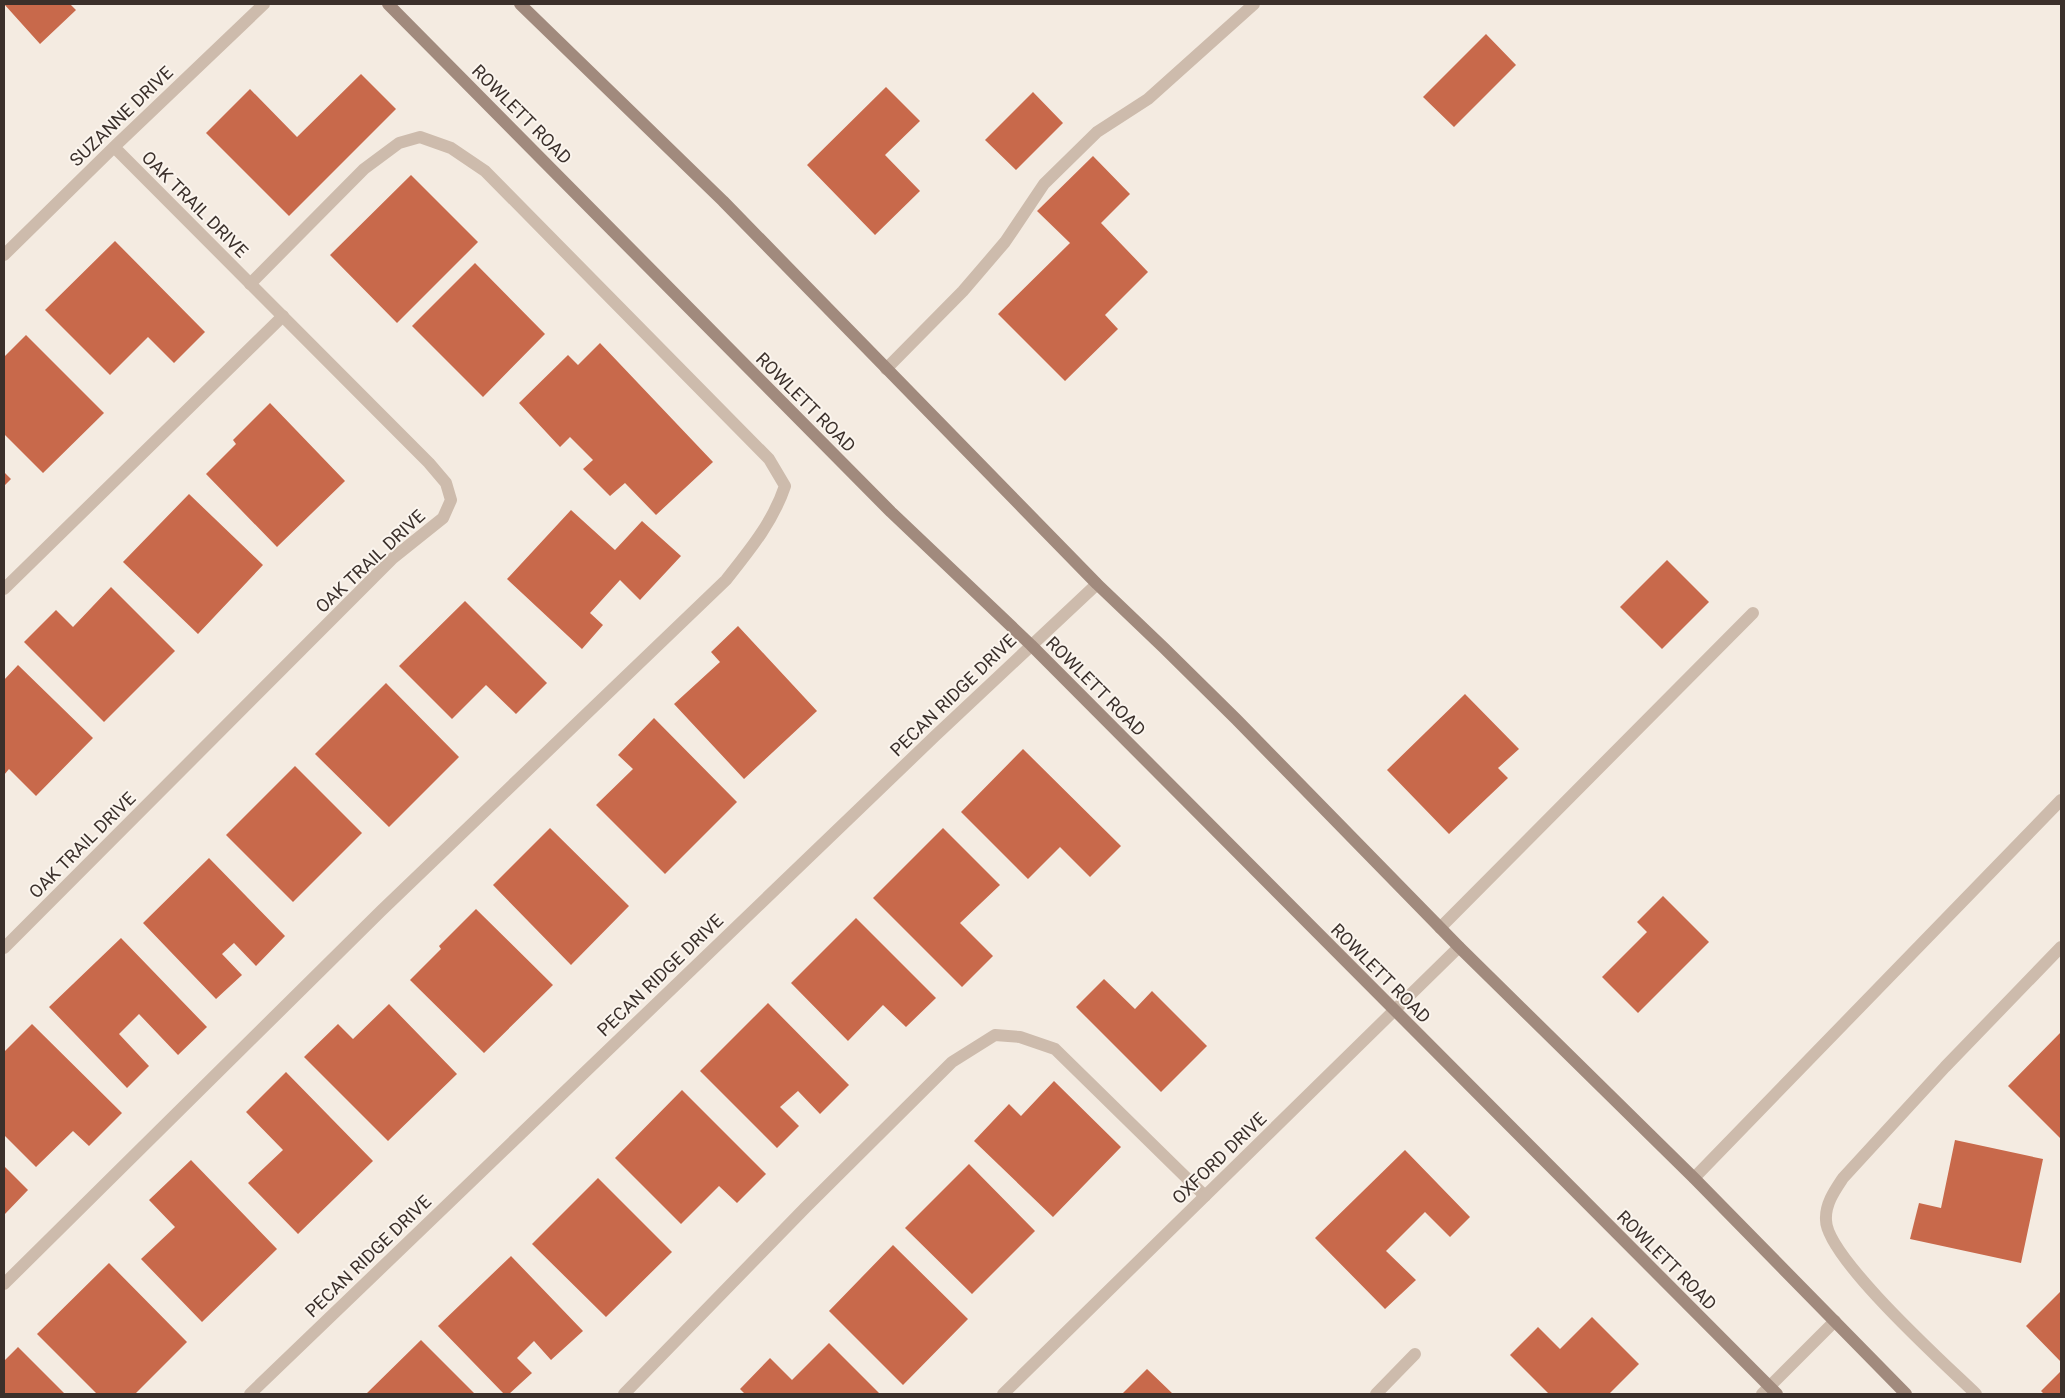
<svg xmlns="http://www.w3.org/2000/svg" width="2065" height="1398" viewBox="0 0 2065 1398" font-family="Roboto,sans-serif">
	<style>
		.building { fill: #c8694b }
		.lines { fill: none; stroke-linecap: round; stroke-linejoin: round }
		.lane { stroke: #cdbbac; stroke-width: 12 }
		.street { stroke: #cdbbac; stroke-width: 12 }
		.secondary { stroke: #a18a7d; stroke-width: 12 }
		.labels { text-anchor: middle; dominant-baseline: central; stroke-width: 4; stroke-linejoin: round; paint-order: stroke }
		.street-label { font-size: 18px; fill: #3b302b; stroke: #fbf5ee }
	</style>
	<rect width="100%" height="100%" fill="#f4ebe1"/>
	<path class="building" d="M4,4H70L76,10L40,44Z
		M1486,34L1516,65L1454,127L1423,97Z
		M361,74L396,109L289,216L206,133L250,89L297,137Z
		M886,87L920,121L885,155L920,191L875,235L807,165Z
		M1033,92L1063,123L1016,170L985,140Z
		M1093,156L1130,194L1101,223L1148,272L1105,315L1118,329L1065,381L998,314L1070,243L1037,211Z
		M411,175L478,242L397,323L330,255Z
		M115,241L205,332L174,363L148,337L110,375L45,310Z
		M475,263L545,334L483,397L412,326Z
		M26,335L104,413L43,473L4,434V357Z
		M600,343L713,462L656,515L625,483L610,496L583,469L593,460L570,437L560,447L519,403L568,355L578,365Z
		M270,403L345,481L277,547L206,474L236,444L233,440Z
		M4,472L11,479L4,486Z
		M189,494L263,565L198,634L123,562Z
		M571,510L615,550L642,521L681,556L640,600L620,580L590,613L603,625L582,649L507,579Z
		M1667,560L1709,602L1662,649L1620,607Z
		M111,587L175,651L104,722L24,642L56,610L73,627Z
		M465,601L547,683L516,714L486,685L452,719L399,666Z
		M738,626L817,711L744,779L674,704L720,662L711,652Z
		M18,665L93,738L36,796L9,769L4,775V680Z
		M386,683L459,757L389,827L315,754Z
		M1465,694L1519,749L1498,768L1508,778L1449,834L1387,770Z
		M654,718L737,802L665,874L596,805L633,769L618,755Z
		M1023,749L1121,846L1090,877L1060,847L1028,879L961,812Z
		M295,766L362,833L293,902L226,835Z
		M550,828L629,906L571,965L493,885Z
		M943,828L1000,885L960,923L993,956L962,987L873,898Z
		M209,858L285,936L256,966L234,943L222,954L242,975L216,999L143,923Z
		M1663,896L1709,942L1638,1013L1602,977L1647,932L1637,922Z
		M476,909L553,985L484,1053L410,980L441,949L439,946Z
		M856,918L936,998L906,1027L883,1005L848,1041L791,983Z
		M121,938L207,1027L178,1055L139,1014L119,1034L149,1066L127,1088L49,1007Z
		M1104,979L1135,1009L1152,991L1207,1046L1161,1092L1076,1007Z
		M768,1003L849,1085L820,1114L798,1091L780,1107L799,1126L777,1148L700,1071Z
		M389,1004L457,1074L388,1141L304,1057L338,1024L353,1039Z
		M32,1024L122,1113L89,1146L73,1131L36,1167L4,1135V1052Z
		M2061,1032V1139L2008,1086Z
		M286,1072L373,1161L298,1234L248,1183L283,1150L246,1112Z
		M1054,1081L1121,1147L1053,1217L974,1141L1009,1104L1021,1116Z
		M682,1090L766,1174L737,1203L719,1186L681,1224L615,1158Z
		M1955,1140L2043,1159L2021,1263L1910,1239L1919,1203L1941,1208Z
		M1405,1150L1470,1217L1450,1237L1425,1212L1386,1251L1416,1280L1385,1309L1315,1238Z
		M191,1160L277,1249L202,1322L141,1259L175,1227L149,1200Z
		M969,1164L1035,1231L972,1294L905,1228Z
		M4,1166L28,1190L4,1215Z
		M598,1178L672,1252L606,1317L532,1244Z
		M893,1245L968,1319L903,1385L829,1311Z
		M511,1256L583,1331L551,1360L534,1341L517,1358L532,1373L509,1394H504L438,1326Z
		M109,1263L187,1342L135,1394H97L37,1334Z
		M2061,1291V1362L2026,1326Z
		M1592,1317L1639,1364L1609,1394H1549L1510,1355L1538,1327L1560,1349Z
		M421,1340L475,1394H366Z
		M829,1343L880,1394H745L740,1389L770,1358L792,1380Z
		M18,1347L65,1394H4V1361Z
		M1147,1369L1173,1394H1122Z
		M2061,1371V1394H2044L2041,1391Z"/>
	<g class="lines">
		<path class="lane" d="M886,369L963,291L1005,242L1044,184L1097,132L1148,99L1254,4
			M4,589L283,316
			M1440,928L1753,613
			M1694,1178L2061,800
			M4,1284L381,911L726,580C749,551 773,522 785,486L769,459L485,171L451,148L420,137L399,143L364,169L250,284
			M624,1394L805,1208L952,1062L995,1035L1020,1037L1055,1049L1205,1196
			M1376,1394L1415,1354
			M1976,1394C1945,1364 1826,1257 1826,1220C1825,1204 1835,1190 1843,1178L1945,1067L2061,947"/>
		<path class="street" d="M4,255L114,147L264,4
			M4,948L393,558L443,518L451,500L446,483L429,463L114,147
			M250,1394L935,736L1097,584
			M1003,1394L1459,947
			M1762,1394L1835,1321"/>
		<path class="secondary" d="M388,4L891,512L1031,645L1777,1394
			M520,4L723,201L1097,584L1164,648L1236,719L1459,947L1694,1178L1906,1394"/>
	</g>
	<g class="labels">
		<g class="street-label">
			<text transform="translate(522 114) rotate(45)">ROWLETT ROAD</text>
			<text transform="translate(121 116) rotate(-44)">SUZANNE DRIVE</text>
			<text transform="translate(195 204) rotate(45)">OAK TRAIL DRIVE</text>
			<text transform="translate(806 402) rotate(45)">ROWLETT ROAD</text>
			<text transform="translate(370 561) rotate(-43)">OAK TRAIL DRIVE</text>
			<text transform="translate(1096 686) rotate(45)">ROWLETT ROAD</text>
			<text transform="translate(953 695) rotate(-44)">PECAN RIDGE DRIVE</text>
			<text transform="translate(82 845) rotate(-45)">OAK TRAIL DRIVE</text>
			<text transform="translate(1381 973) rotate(45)">ROWLETT ROAD</text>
			<text transform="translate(660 975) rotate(-44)">PECAN RIDGE DRIVE</text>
			<text transform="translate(1219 1158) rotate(-44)">OXFORD DRIVE</text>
			<text transform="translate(368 1256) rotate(-44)">PECAN RIDGE DRIVE</text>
			<text transform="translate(1667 1260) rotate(45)">ROWLETT ROAD</text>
		</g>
	</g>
	<rect width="2065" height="1398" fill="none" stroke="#3b302b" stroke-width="10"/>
</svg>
